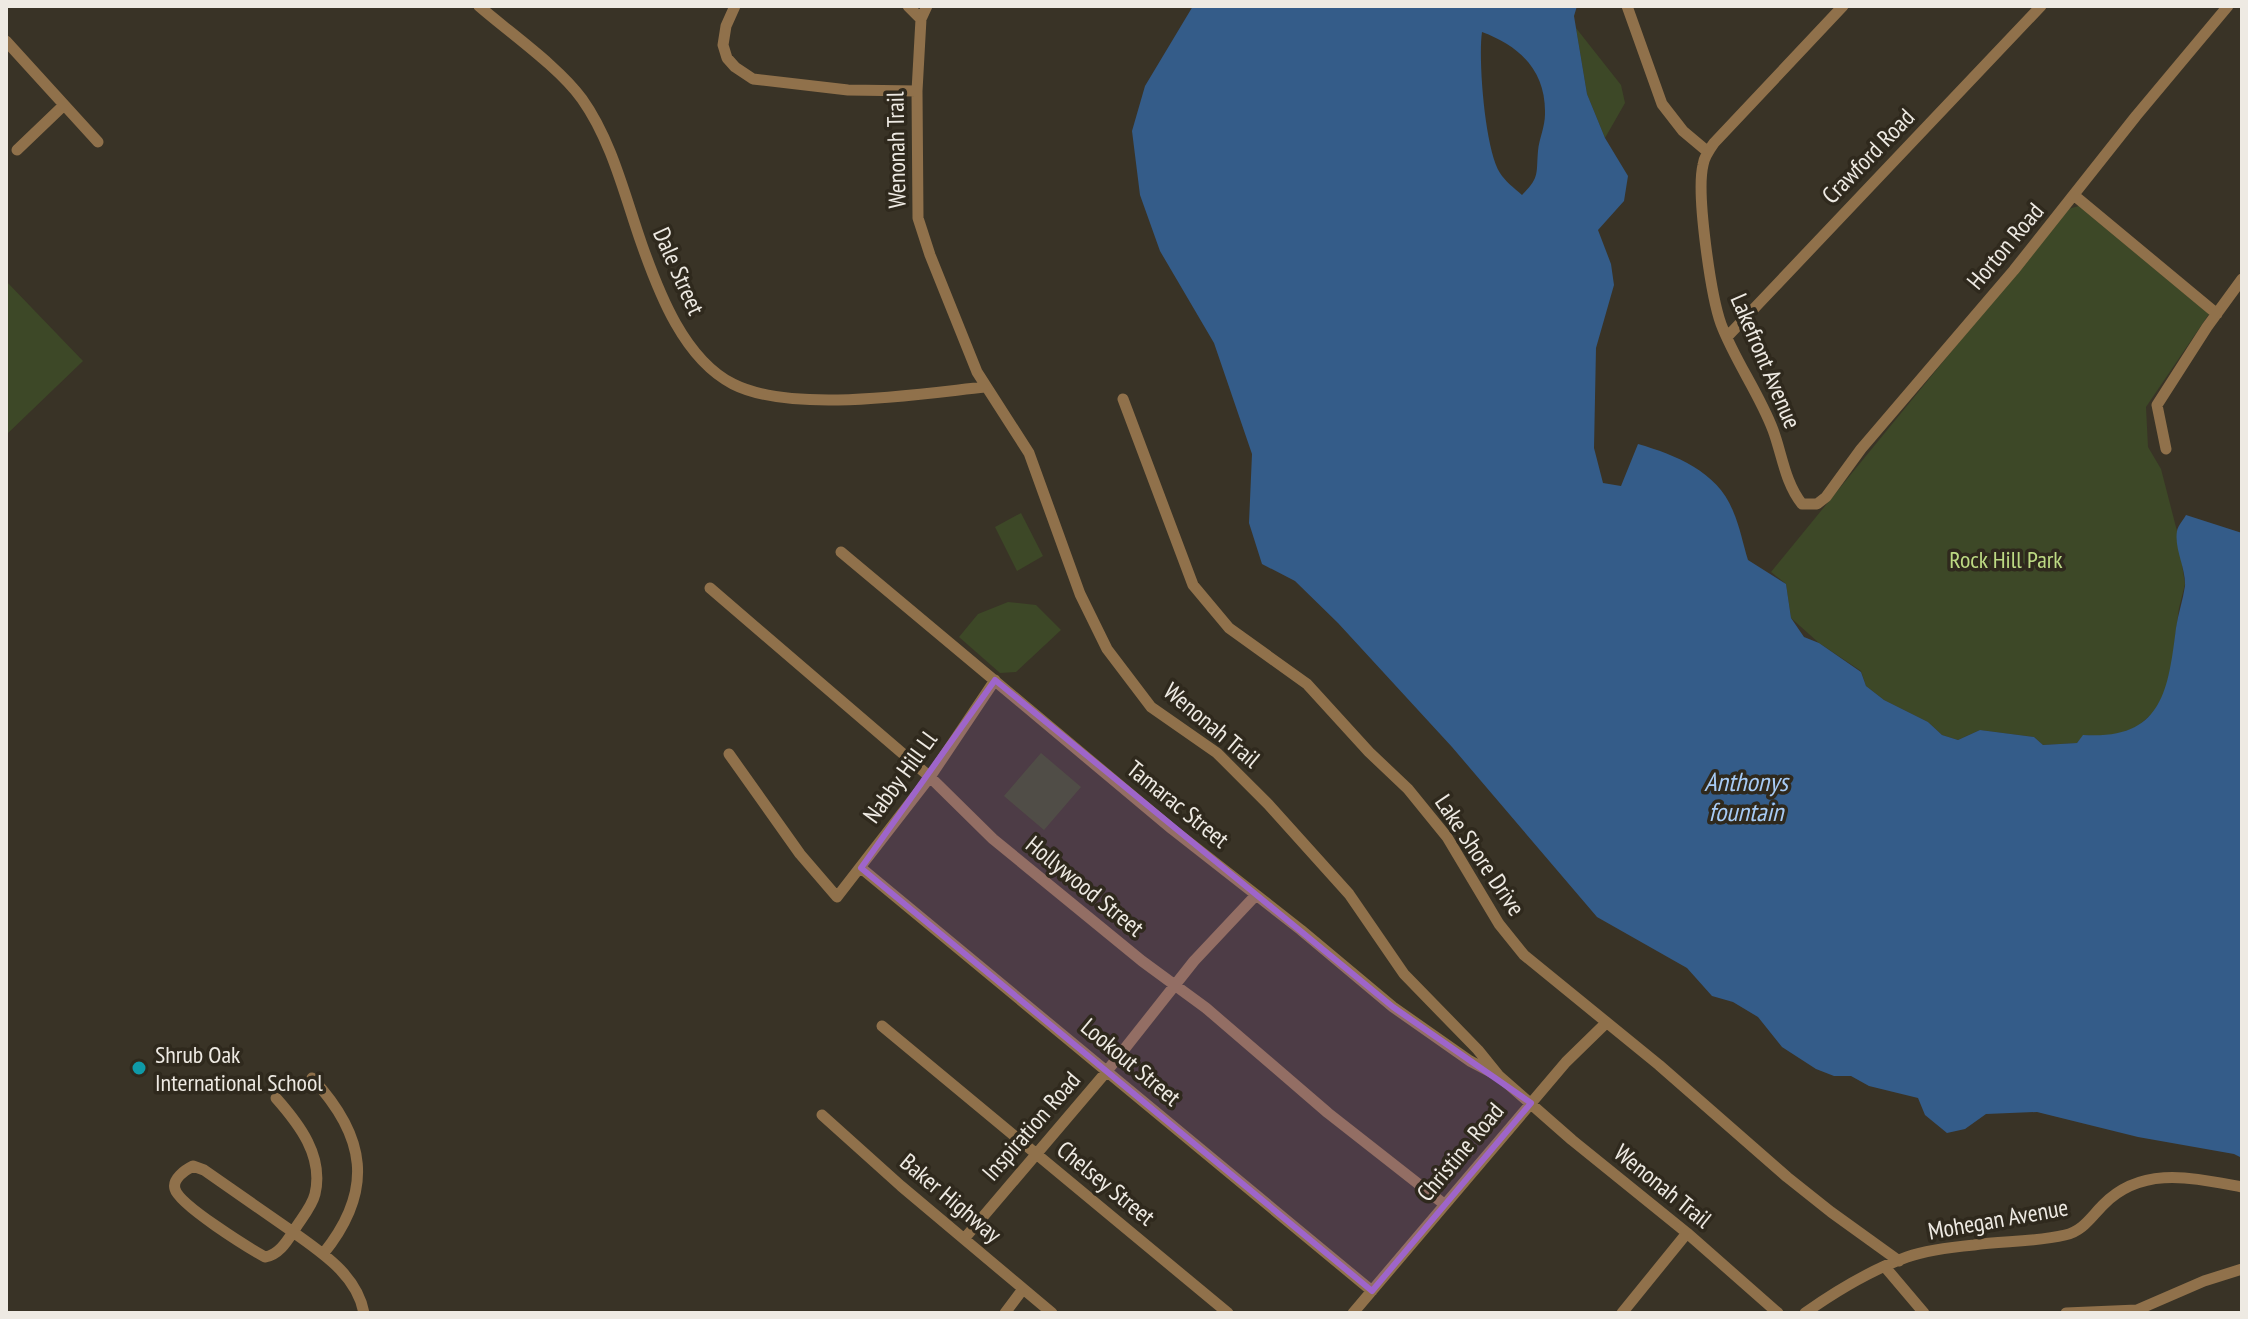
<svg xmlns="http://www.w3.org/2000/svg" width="2248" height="1319" viewBox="0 0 2248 1319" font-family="'PT Sans Narrow',sans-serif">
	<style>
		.green { fill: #3d4827 }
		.water { fill: #345c89; fill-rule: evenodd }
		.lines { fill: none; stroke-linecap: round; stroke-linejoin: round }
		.minor { stroke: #90714b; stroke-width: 11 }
		.marked { fill: #9e65ca; fill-opacity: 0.2; stroke: #9e65ca; stroke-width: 6; stroke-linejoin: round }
		.culture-dot { fill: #0f9aa8; stroke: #2f291d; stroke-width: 3 }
		.labels { text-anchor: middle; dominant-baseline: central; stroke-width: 7; stroke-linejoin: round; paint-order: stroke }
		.street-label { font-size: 24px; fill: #eeeae3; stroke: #2f291d }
		.park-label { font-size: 24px; fill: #bdda83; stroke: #2f291d }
		.poi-label { font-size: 24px; fill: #eeeae3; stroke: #2f291d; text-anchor: start }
		.water-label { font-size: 26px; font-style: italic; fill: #a7cbf5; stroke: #2f291d }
	</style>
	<rect width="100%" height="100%" fill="#393326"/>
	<path class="green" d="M1576,28L1621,85L1625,103L1605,138L1587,94Z
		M2079,206L2209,314L2146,407L2148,447L2161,469L2177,531L2185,584L2179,608L2171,672L2164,694L2154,712L2137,727L2109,737L2084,735L2077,743L2043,745L2034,737L1980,730L1958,740L1942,735L1928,722L1884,700L1866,686L1861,671L1819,643L1791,618L1786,584L1771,572L2068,209Z
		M6,281L83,361L6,435Z
		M1021,513L1043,556L1017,571L995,527Z
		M1008,602L1036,605L1061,630L1016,672L1000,673L959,637L978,614Z
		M1041,753L1081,787L1044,830L1004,796Z"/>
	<path class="water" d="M1193,6H1577L1574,16L1587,94L1605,138L1628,176L1624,201L1598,230L1611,264L1614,285L1596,348L1594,448L1603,483L1621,486L1638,444C1676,455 1718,472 1733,511C1740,527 1743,544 1748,560L1786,584L1791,618L1804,637L1819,643L1861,672L1866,686L1884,700L1928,722L1942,735L1958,740L1980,730L2034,737L2043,745L2077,743L2083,735C2162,740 2168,692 2176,628C2178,614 2183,600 2185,586C2186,568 2174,549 2177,531C2178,526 2183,520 2186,515L2242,533V1158L2234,1154L2138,1137L2037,1112L1986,1114L1965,1129L1947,1133L1925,1115L1918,1098L1869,1086L1851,1076H1834L1816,1069L1782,1047L1758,1017L1733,1002L1712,996L1687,968L1597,917L1452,747L1338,623L1295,581L1262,564L1249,523L1252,454L1214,343L1160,251L1140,195L1132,131L1145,86ZM1482,32C1520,46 1546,71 1545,114C1545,127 1539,139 1538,151C1536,174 1540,177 1522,195C1514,188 1505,181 1500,173C1485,150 1478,60 1482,32Z"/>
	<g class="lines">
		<path class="minor" d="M479,6C510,33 559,67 582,99C612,141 625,197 642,245C659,293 684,359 733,384C792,414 918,394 985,387
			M735,6L726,26L723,45L727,58L735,67L753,79L848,90L917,91
			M908,6L921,19
			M927,6L921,19L917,91L918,218L930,255L977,372L1029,453L1080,594L1107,649L1151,707L1217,753L1268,804L1349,894L1404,974L1478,1050L1499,1076L1572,1140L1687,1233L1778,1313
			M1627,6L1662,104L1683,131L1708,152
			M1843,6L1714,143C1709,150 1704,157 1703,165C1696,194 1711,296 1721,324C1735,361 1759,393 1773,430C1782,454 1785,483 1802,504H1817L1826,497L1861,449L2014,270L2136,116L2228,6
			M6,41L98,142
			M17,150L64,105
			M2075,196L2217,314
			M1727,337L2041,6
			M1123,399L1193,585L1229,628L1307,684L1369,752L1408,789L1447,837L1499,924L1524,955L1659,1065L1787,1177L1831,1212L1899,1261
			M2166,449L2157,405L2207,327L2242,279
			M841,552L1172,829L1301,930L1393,1007L1470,1061L1493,1073
			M710,588L930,777L993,839L1142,961L1206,1008L1328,1113L1444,1204
			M729,754L800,854L837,897L930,777L995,680
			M861,868L1372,1291
			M882,1026L1228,1313
			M312,1078C366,1136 375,1190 323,1254
			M276,1098C299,1124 324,1156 315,1194C312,1207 300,1220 293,1232C322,1253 357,1275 364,1313
			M822,1115L901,1186L1052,1313
			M193,1166L204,1170L293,1232C286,1243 278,1255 265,1257C249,1248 179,1205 175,1189C172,1179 185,1170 193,1166Z
			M964,1239L1107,1071L1194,961L1256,895
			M1885,1267L1924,1313
			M1005,1313L1023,1289
			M1353,1313L1566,1062L1606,1023
			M1622,1313L1687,1233
			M1805,1313C1836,1291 1871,1270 1907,1257C1927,1250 1953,1247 1974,1245C2004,1241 2036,1242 2065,1235C2083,1231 2091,1217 2103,1205C2142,1165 2193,1178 2242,1187
			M2066,1313L2137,1310L2204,1281L2242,1269"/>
	</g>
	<path class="marked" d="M995,680L1393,1007L1531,1103L1372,1291L861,868Z"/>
	<circle class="culture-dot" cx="139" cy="1068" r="8"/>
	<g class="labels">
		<g class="street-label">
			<text transform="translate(896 150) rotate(-91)">Wenonah Trail</text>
			<text transform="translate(1868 156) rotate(-46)">Crawford Road</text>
			<text transform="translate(2005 246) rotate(-50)">Horton Road</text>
			<text transform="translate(679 271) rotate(66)">Dale Street</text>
			<text transform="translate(1766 361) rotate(67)">Lakefront Avenue</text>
			<text transform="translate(1212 725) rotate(40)">Wenonah Trail</text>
			<text transform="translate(900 777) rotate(-54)">Nabby Hill Ll</text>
			<text transform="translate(1178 804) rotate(39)">Tamarac Street</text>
			<text transform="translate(1480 855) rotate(56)">Lake Shore Drive</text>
			<text transform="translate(1085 886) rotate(39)">Hollywood Street</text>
			<text transform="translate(1131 1062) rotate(40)">Lookout Street</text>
			<text transform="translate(1031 1126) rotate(-49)">Inspiration Road</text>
			<text transform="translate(1460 1152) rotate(-50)">Christine Road</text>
			<text transform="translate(1106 1183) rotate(39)">Chelsey Street</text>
			<text transform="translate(1663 1186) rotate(39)">Wenonah Trail</text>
			<text transform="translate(951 1198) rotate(40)">Baker Highway</text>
			<text transform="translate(1998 1219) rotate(-10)">Mohegan Avenue</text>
		</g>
		<g class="park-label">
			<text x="2006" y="559">Rock Hill Park</text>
		</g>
		<g class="poi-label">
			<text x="155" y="1054">Shrub Oak<tspan x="155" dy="28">International School</tspan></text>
		</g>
		<g class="water-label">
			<text x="1746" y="781">Anthonys<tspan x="1746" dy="30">fountain</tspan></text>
		</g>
	</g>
	<rect width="2248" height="1319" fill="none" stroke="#eeeae3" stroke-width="16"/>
</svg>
